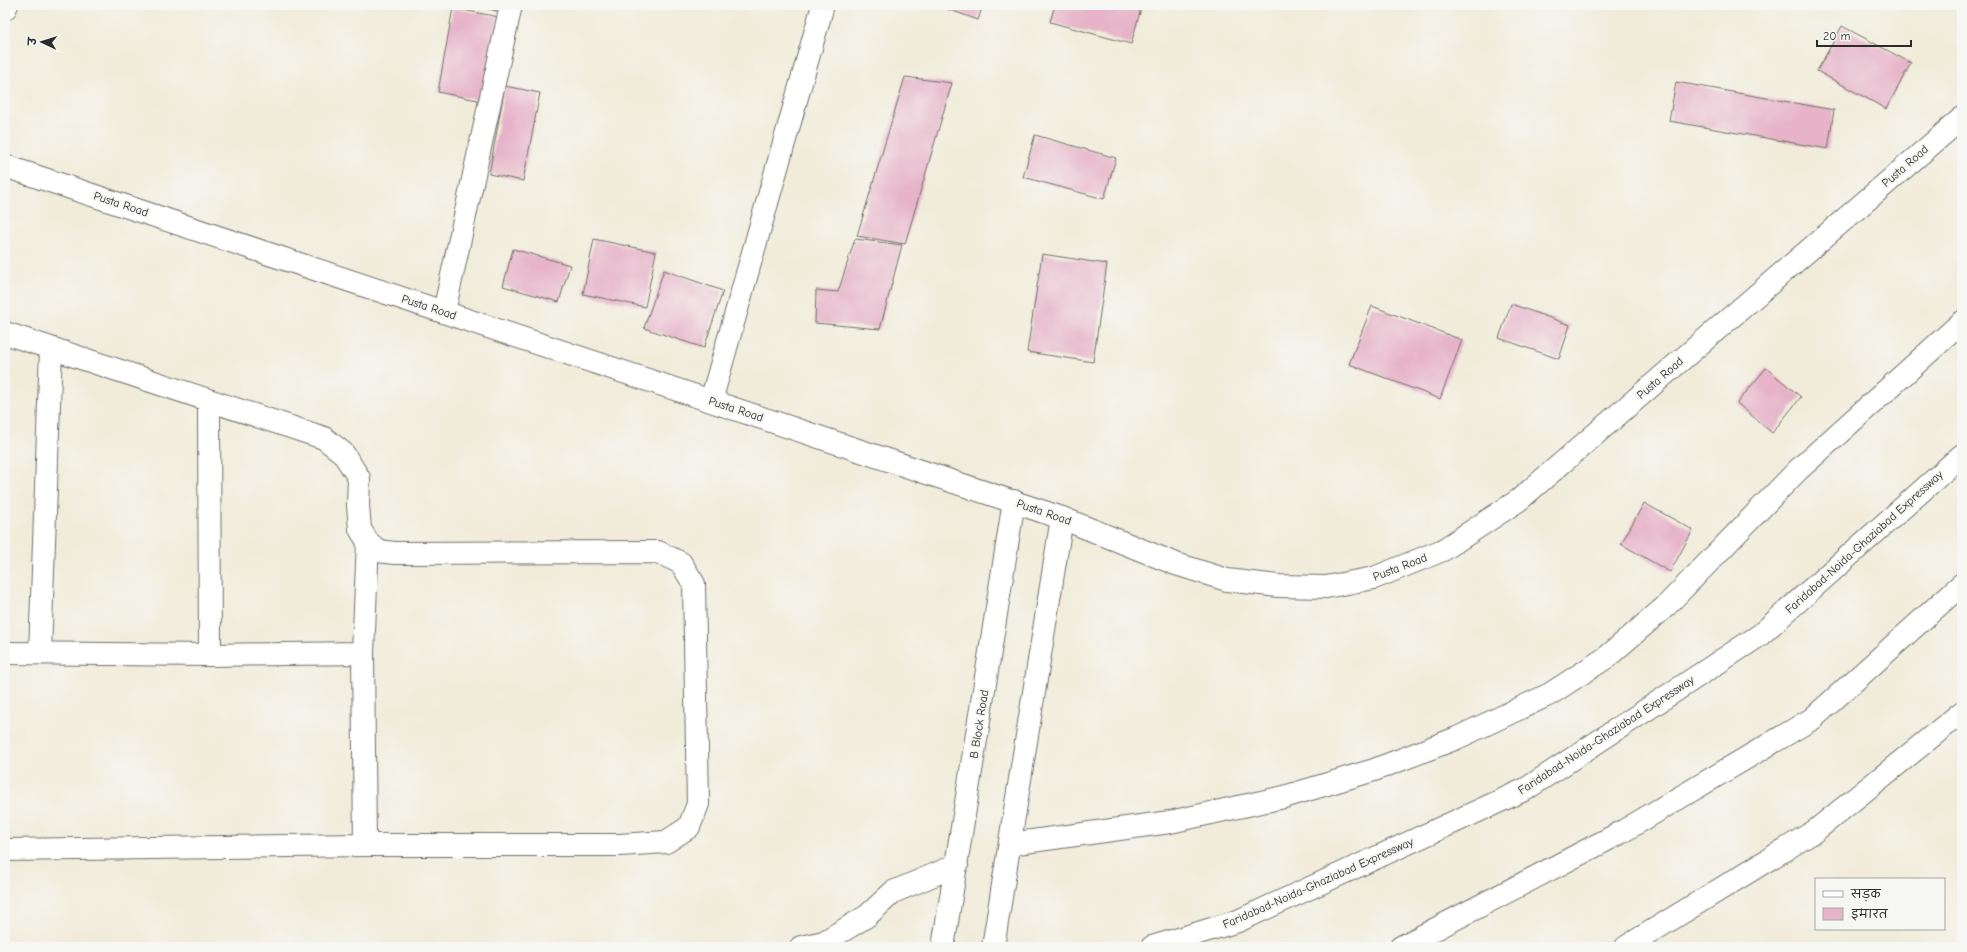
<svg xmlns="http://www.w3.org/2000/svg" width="1967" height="952" viewBox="0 0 1967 952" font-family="'Comic Neue','Playpen Sans Deva',sans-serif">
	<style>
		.building { fill: #e6b3c8 }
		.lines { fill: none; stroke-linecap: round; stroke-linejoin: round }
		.minor-casing { stroke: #706f68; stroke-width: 24 }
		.major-casing { stroke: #706f68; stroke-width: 24 }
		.minor { stroke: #fff; stroke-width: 22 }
		.major { stroke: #fff; stroke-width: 22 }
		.labels { text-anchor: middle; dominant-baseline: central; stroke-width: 4; stroke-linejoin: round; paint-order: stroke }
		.street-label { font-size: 12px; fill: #2b2b2b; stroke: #f6f6f2 }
	</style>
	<rect width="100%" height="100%" fill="#f6f6f2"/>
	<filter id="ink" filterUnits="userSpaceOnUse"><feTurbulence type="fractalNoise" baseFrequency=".025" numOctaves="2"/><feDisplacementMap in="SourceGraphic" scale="8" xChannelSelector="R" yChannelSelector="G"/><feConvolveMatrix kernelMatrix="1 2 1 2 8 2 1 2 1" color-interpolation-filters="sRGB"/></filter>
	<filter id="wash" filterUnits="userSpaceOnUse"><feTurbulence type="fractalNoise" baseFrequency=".012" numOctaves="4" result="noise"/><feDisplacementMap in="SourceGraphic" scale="16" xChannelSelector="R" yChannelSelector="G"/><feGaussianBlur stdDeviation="0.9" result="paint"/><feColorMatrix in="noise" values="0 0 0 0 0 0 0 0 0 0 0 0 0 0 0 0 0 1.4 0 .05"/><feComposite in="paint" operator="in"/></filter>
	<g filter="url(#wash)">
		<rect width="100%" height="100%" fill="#f1ecda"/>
		<g id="blocks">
			<path class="building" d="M476,5H506L503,13Z
				M936,5H983L978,20Z
				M1055,5H1142L1131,44L1050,22Z
				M453,8L499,17L482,101L438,92Z
				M1842,26L1911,63L1886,109L1817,71Z
				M905,77L952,83L905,244L857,236Z
				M1676,82L1834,110L1828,149L1669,121Z
				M505,86L540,93L523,181L489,174Z
				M1035,135L1116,158L1104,199L1023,177Z
				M594,239L656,252L645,307L583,294Z
				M855,239L902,245L880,329L815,323L816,290L838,292Z
				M513,249L570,265L559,302L503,286Z
				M1042,254L1107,264L1093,362L1027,352Z
				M664,270L723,291L704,348L644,328Z
				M1511,304L1570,325L1559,359L1499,338Z
				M1372,306L1462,340L1440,399L1349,364Z
				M1766,368L1801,397L1772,433L1737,403Z
				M1644,503L1693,530L1670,572L1621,544Z"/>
		</g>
	</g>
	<g filter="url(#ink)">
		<use href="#blocks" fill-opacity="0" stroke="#706f68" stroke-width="1"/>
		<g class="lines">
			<defs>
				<path id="minor" d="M5,9L7,5
					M5,166L1062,518L1176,564L1227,580L1278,586L1326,587L1374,578L1443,550L1519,500L1962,118
					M444,312L511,5
					M5,333L324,438L343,453L359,478L358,505L360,529L368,542L378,551L395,553L658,552L681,563L694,584L698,804L689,827L666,842L619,845H365L5,850
					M209,401L210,655
					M711,401L823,5
					M5,653L210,655L363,653
					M40,653L51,349
					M1010,844L1170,822L1284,797L1374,770L1457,738L1550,694L1607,657L1665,607L1798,470L1962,322
					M365,845L363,653L368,542
					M801,947L824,942L867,916L893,892L957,865
					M943,947L1014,501
					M993,947L1062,518
					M1626,947L1815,831L1962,712"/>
				<path id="major" d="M1152,947L1238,921L1526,789L1760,635L1962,455
					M1401,947L1620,833L1812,719L1962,584"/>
			</defs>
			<use href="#minor" class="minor-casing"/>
			<use href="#major" class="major-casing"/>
			<use href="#minor" class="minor"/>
			<use href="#major" class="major"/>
		</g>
	</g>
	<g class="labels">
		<g class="street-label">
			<text transform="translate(1905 166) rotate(-41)">Pusta Road</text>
			<text transform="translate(121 204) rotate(18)">Pusta Road</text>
			<text transform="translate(429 307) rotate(18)">Pusta Road</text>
			<text transform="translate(1660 378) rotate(-41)">Pusta Road</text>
			<text transform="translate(736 409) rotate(18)">Pusta Road</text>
			<text transform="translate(1044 512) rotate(19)">Pusta Road</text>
			<text transform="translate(1864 542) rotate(-42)">Faridabad-Noida-Ghaziabad Expressway</text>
			<text transform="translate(1400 567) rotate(-21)">Pusta Road</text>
			<text transform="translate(979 724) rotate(-81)">B Block Road</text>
			<text transform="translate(1606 735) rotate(-33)">Faridabad-Noida-Ghaziabad Expressway</text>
			<text transform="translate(1318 883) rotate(-24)">Faridabad-Noida-Ghaziabad Expressway</text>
		</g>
	</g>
	<rect width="1967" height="952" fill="none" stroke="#f6f6f2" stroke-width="20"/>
	<rect x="1815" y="878" width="130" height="52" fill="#f6f6f2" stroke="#a5a5a2"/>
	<rect x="1823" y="891" width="20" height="6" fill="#ffffff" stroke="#a5a5a2"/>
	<text x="1851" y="898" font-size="12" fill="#2b2b2b">सड़क</text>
	<rect x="1823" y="908" width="20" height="12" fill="#e6b3c8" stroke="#a5a5a2"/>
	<text x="1851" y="918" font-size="12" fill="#2b2b2b">इमारत</text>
	<g transform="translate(42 42) rotate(274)" stroke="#f6f6f2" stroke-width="3" paint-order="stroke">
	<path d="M0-3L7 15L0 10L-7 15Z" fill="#2b2b2b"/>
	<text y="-6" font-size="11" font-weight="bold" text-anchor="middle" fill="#2b2b2b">उ</text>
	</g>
	<path d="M1817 40v6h94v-6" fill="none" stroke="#2b2b2b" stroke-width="2"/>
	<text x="1823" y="40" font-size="12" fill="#2b2b2b" stroke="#f6f6f2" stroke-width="3" paint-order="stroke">20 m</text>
</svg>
